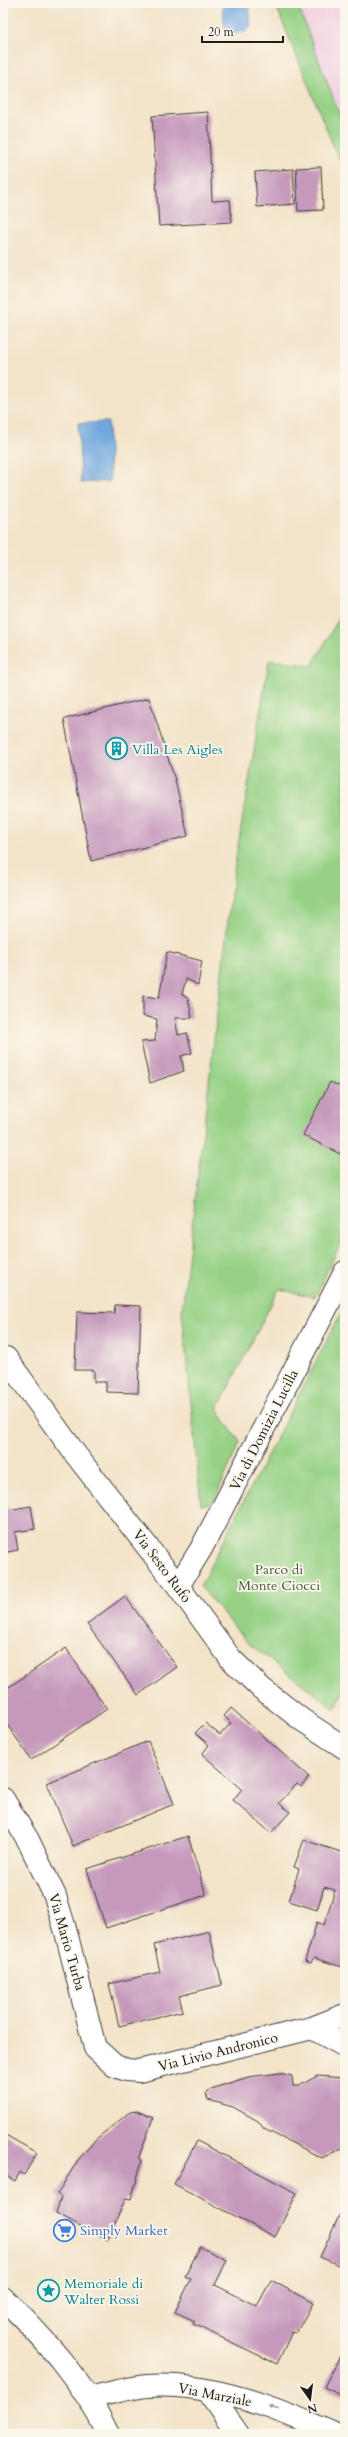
<svg xmlns="http://www.w3.org/2000/svg" width="348" height="2437" viewBox="0 0 348 2437" font-family="Cardo,serif">
	<style>
		.built { fill: #f2cfe1 }
		.green { fill: #96d185; stroke: #597650 }
		.water { fill: #71a7df; stroke: #46627e }
		.building { fill: #c598bc }
		.lines { fill: none; stroke-linecap: round; stroke-linejoin: round }
		.minor-casing { stroke: #3c3a36; stroke-width: 24 }
		.major-casing { stroke: #3c3a36; stroke-width: 24 }
		.minor { stroke: #fff; stroke-width: 22 }
		.major { stroke: #fff; stroke-width: 22 }
		.oneway { fill: #999 }
		.labels { text-anchor: middle; dominant-baseline: central; stroke-width: 3.5; stroke-linejoin: round; paint-order: stroke }
		.culture-label { font-size: 14px; fill: #0d838f; stroke: #fbf7ec; text-anchor: start }
		.street-label { font-size: 14px; fill: #1c1c1c; stroke: #fbf7ec }
		.park-label { font-size: 14px; fill: #475b41; stroke: #fbf7ec }
		.shop-label { font-size: 14px; fill: #366cbe; stroke: #fbf7ec; text-anchor: start }
	</style>
	<rect width="100%" height="100%" fill="#fbf7ec"/>
	<filter id="ink" filterUnits="userSpaceOnUse"><feTurbulence type="fractalNoise" baseFrequency=".025" numOctaves="2"/><feDisplacementMap in="SourceGraphic" scale="8" xChannelSelector="R" yChannelSelector="G"/><feConvolveMatrix kernelMatrix="1 2 1 2 8 2 1 2 1" color-interpolation-filters="sRGB"/></filter>
	<filter id="wash" filterUnits="userSpaceOnUse"><feTurbulence type="fractalNoise" baseFrequency=".012" numOctaves="4" result="noise"/><feDisplacementMap in="SourceGraphic" scale="16" xChannelSelector="R" yChannelSelector="G"/><feGaussianBlur stdDeviation="0.9" result="paint"/><feColorMatrix in="noise" values="0 0 0 0 0 0 0 0 0 0 0 0 0 0 0 0 0 1.4 0 .05"/><feComposite in="paint" operator="in"/></filter>
	<g filter="url(#wash)">
		<rect width="100%" height="100%" fill="#f3e3c8"/>
		<path class="built" d="M297,3H345V129Z"/>
		<path class="green" d="M275,3H297L345,129V169L334,148Z
			M340,616L345,621V1234L315,1297L279,1289L217,1410L240,1442L213,1503L201,1505L182,1311L234,870L269,660L312,666Z
			M345,1305V1689L335,1709L248,1643L200,1586Z"/>
		<path class="water" d="M222,3H249L251,27L246,32L231,34L225,30Z
			M108,422L110,481L81,483L78,423Z"/>
		<g id="blocks">
			<path class="building" d="M208,112L212,201L230,200L232,222L159,226L152,116Z
				M321,167L323,210L298,211L296,168Z
				M293,169L295,204L257,207L255,172Z
				M149,698L175,780L188,836L91,861L64,719Z
				M167,952L202,961L198,985L186,979L182,994L188,998L192,1018H175L178,1035L187,1033L192,1053L181,1056L184,1071L150,1083L141,1042L155,1041L157,1019L143,1016V996L159,998Z
				M330,1082L345,1089V1144L340,1154L303,1135Z
				M115,1305L141,1306L138,1393L106,1392V1382H94V1370H75L77,1312L114,1313Z
				M3,1486L8,1510L31,1506L35,1529L15,1532L18,1550L3,1553Z
				M125,1596L177,1667L138,1695L87,1624Z
				M66,1648L107,1709L31,1760L3,1718V1691Z
				M231,1708L309,1777L301,1787L297,1784L279,1803L290,1812L271,1833L233,1800L242,1789L202,1754L209,1745L195,1733L205,1723L220,1735L231,1723L224,1716Z
				M148,1741L174,1804L73,1846L47,1783Z
				M188,1836L206,1895L106,1928L87,1869Z
				M304,1840L341,1852L345,1840V1968L314,1958L311,1963L305,1961L317,1922L324,1925L335,1890L324,1887L317,1910L289,1901L299,1869L294,1867Z
				M209,1931L222,1985L179,1996L183,2011L119,2026L109,1984L160,1972L154,1945Z
				M280,2073L292,2076L293,2086H299L317,2076L345,2078L344,2147L322,2158L264,2129L258,2121L233,2107L208,2100L206,2093L211,2089L248,2077Z
				M137,2111L153,2118L139,2157L142,2161L131,2199L126,2198L107,2240L56,2213L61,2197L57,2194L78,2160L96,2139L130,2112Z
				M4,2134L37,2153L24,2175L20,2172L15,2181L3,2174Z
				M197,2141L297,2193L275,2237L174,2184Z
				M340,2214L345,2217V2268L320,2257Z
				M200,2247L227,2260L215,2285L257,2306L271,2280L313,2303L296,2333L292,2332L277,2364L193,2324L195,2321L175,2312L191,2279L185,2276Z
				M345,2346V2397L324,2387Z"/>
		</g>
	</g>
	<g filter="url(#ink)">
		<use href="#blocks" fill-opacity="0" stroke="#3c3a36" stroke-width="1"/>
		<g class="lines">
			<defs>
				<path id="minor" d="M6,1358L76,1455L178,1586L231,1659L261,1688L302,1720L345,1748
					M178,1586L201,1549L345,1272
					M3,1799L28,1840L55,1896L66,1932L95,2048L115,2066L127,2070L139,2071L312,2028L345,2015
					M312,2028L345,2046
					M208,2391L238,2434
					M90,2398C109,2393 128,2388 147,2386C209,2381 279,2409 334,2434"/>
				<path id="major" d="M3,2298C44,2338 84,2382 108,2434"/>
			</defs>
			<use href="#minor" class="minor-casing"/>
			<use href="#major" class="major-casing"/>
			<use href="#minor" class="minor"/>
			<use href="#major" class="major"/>
		</g>
		<defs><path id="oneway-solid" d="M-6-.8H1V-3.2L6.5 0L1 3.2V.8H-6Z"/></defs>
		<use class="oneway" href="#oneway-solid" transform="translate(273 2408) rotate(-162)"/>
	</g>
	<defs>
		<symbol id="building-ring" viewBox="-11 -11 22 22"><circle r="9.5" fill="#fbf7ec" stroke="#0f9aa8" stroke-width="1.5"/><path d="M-4-6H4V6H1V3H-1V6H-4ZM-2.5-4.3h1.7v1.8h-1.7ZM.8-4.3h1.7v1.8H.8ZM-2.5-1h1.7V.8h-1.7ZM.8-1h1.7V.8H.8Z" fill="#0f9aa8"/></symbol>
		<symbol id="supermarket-ring" viewBox="-11 -11 22 22"><circle r="9.5" fill="#fbf7ec" stroke="#3f7fe0" stroke-width="1.5"/><path d="M-6-5.5h2.5l.6 2H6L4.5 2H-2.5L-4.4-4H-6ZM-1.5 3.2a1.3 1.3 0 1 0 .1 0ZM3 3.2a1.3 1.3 0 1 0 .1 0Z" fill="#3f7fe0"/></symbol>
		<symbol id="sight-ring" viewBox="-11 -11 22 22"><circle r="9.5" fill="#fbf7ec" stroke="#0f9aa8" stroke-width="1.5"/><path d="M0-6L1.8-2.2L6-1.7L2.9 1.2L3.7 5.4L0 3.3L-3.7 5.4L-2.9 1.2L-6-1.7L-1.8-2.2Z" fill="#0f9aa8"/></symbol>
	</defs>
	<g fill-rule="evenodd">
		<use href="#building-ring" x="104" y="736" width="25" height="25"/>
		<use href="#supermarket-ring" x="52" y="2218" width="25" height="25"/>
		<use href="#sight-ring" x="36" y="2278" width="25" height="25"/>
	</g>
	<g class="labels">
		<g class="culture-label">
			<text x="132" y="749">Villa Les Aigles</text>
			<text x="64" y="2283">Memoriale di<tspan x="64" dy="16">Walter Rossi</tspan></text>
		</g>
		<g class="street-label">
			<text transform="translate(264 1430) rotate(-63)">Via di Domizia Lucilla</text>
			<text transform="translate(162 1566) rotate(53)">Via Sesto Rufo</text>
			<text transform="translate(67 1942) rotate(74)">Via Mario Turba</text>
			<text transform="translate(218 2052) rotate(-14)">Via Livio Andronico</text>
			<text transform="translate(215 2395) rotate(11)">Via Marziale</text>
		</g>
		<g class="park-label">
			<text x="279" y="1569">Parco di<tspan x="279" dy="16">Monte Ciocci</tspan></text>
		</g>
		<g class="shop-label">
			<text x="80" y="2230">Simply Market</text>
		</g>
	</g>
	<rect width="348" height="2437" fill="none" stroke="#fbf7ec" stroke-width="16"/>
	<g transform="translate(310 2399) rotate(166)" stroke="#fbf7ec" stroke-width="3" paint-order="stroke">
	<path d="M0-3L7 15L0 10L-7 15Z" fill="#1c1c1c"/>
	<text y="-6" font-size="11" font-weight="bold" text-anchor="middle" fill="#1c1c1c">N</text>
	</g>
	<path d="M202 36v6h81v-6" fill="none" stroke="#1c1c1c" stroke-width="2"/>
	<text x="208" y="36" font-size="12" fill="#1c1c1c" stroke="#fbf7ec" stroke-width="3" paint-order="stroke">20 m</text>
</svg>
